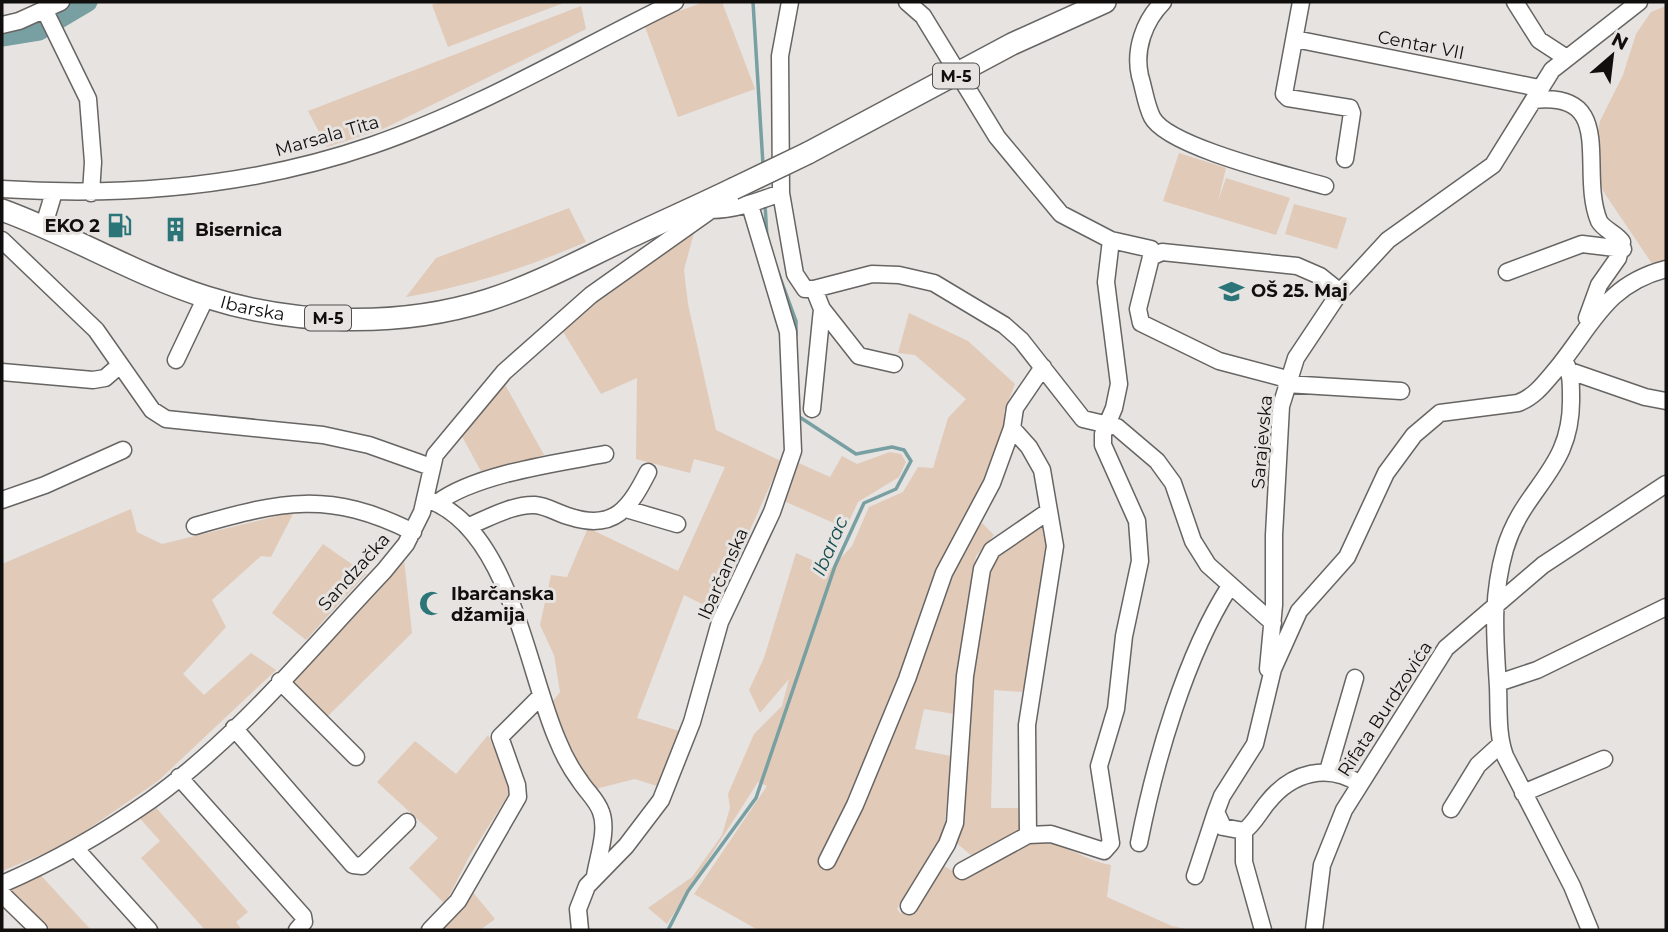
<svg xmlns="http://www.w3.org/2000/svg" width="1668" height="932" viewBox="0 0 1668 932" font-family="Montserrat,sans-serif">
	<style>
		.green { fill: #e1cab8 }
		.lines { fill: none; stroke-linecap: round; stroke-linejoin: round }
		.stream { stroke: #789fa1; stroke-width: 3.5 }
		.river { stroke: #789fa1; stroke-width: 19 }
		.minor-casing { stroke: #676563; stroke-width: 19 }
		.major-casing { stroke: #676563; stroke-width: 24 }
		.minor { stroke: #fff; stroke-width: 16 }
		.major { stroke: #fff; stroke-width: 21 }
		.major-bridge-casing { stroke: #676563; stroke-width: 24; stroke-linecap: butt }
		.major-bridge { stroke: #fff; stroke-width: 21 }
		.labels { text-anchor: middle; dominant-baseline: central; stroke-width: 6; stroke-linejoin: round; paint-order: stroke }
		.shield { fill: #e6e3e1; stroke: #504f4d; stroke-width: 2 }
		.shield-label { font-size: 16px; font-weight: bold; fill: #100f0e }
		.street-label { font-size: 18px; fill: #100f0e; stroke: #e6e3e1 }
		.poi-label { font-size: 18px; font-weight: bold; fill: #100f0e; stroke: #e6e3e1; text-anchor: start }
		.water-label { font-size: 19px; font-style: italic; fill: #144e51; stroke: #e6e3e1 }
	</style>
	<rect width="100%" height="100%" fill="#e6e3e1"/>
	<path class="green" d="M440,2H566L448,47L432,5Z
		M704,2H722L755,89L678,117L644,24Z
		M581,6L586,29L383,129L327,147L308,111Z
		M1666,6V261L1653,265L1603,191L1593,156L1600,121L1623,75L1636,34L1651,12Z
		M1179,153L1226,168L1218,201L1226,178L1290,198L1276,235L1163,201Z
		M1294,204L1347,218L1337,249L1285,234Z
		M569,208L586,242C526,268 471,285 406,297L436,258Z
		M696,225L684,270L688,304L716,430L781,461L714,610L684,595L637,718L679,731L657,786L635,779L595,789L573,766L548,707L560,692L554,655L540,625L551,575L567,577L588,528L678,571L725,467L694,459L690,473L636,459L637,378L601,394L562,330L615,285Z
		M909,313L968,341L1015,384L1004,412L1005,430L978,499L965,516L945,557L954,554L982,523L994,535L976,556L956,674L954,714L924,709L915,749L951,756L944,831L897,909L901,914L937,862L967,879L1028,835C1063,840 1078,859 1111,865L1107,897L1172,926L1190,930H758L694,894L767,786L758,782L667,924L648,908L692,877L722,835L730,808L728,794L754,734L782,706L789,679L760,713L749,690L764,658L796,553L819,563L836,524L777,498L794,461L830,477L842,456L857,464L890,452L901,454L906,462L899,477L858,502L823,577L852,546L869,507L903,492L918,467L933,468L948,418L966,399L915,355L898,353Z
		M502,379L544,455L482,473L458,429Z
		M131,509L137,532L162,544L294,512L271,557L261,556L212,600L226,627L183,674L204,695L251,653L276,670L158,781L65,845L2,871V564Z
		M1044,523L1051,528L1028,680L1022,692L994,690L991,808H1026L1027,828L978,861L954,841L968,675L993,553Z
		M323,544L366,574L306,640L272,613Z
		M403,550L412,633L326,718L285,675Z
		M488,735L512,789L469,857L445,904L409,868L438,838L377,782L415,741L456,774Z
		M152,803L248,912L236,922L242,930H205L141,858L160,841L137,815Z
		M36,870L91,930H47L2,886Z
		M471,890L495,919L480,930H430Z"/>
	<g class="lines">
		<path class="stream" d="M753,2L763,165
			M765,204L767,238
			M778,272L796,321V335
			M668,930L688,891L756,798L835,566L864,503L896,489L911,461L904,450L892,447L856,454L798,416"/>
		<path class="river" d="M2,37L39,31L88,2"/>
		<defs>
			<path id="minor" d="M907,2L923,16L997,137L1061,214L1111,240L1151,249L1153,254
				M1163,2C1144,21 1134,50 1140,76C1144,89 1146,105 1152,117C1167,147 1291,176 1325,186
				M1301,2L1284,94L1288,98L1350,108L1352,113L1345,159
				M1515,2L1539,40L1565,57
				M45,11L88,99L93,162L91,193
				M2,25L19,21L61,2
				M1295,39L1539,88
				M1534,100C1618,91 1578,170 1599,221C1604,230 1616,233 1622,242L1618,258L1599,285L1587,318
				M2,189C127,197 254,186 373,145C478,109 576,50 675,2
				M781,193L795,274L805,289H814L872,274L899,275L934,283L1004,325L1021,340L1083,419L1117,427L1157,461L1173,483L1193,541L1208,565L1273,623
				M707,201L711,210C736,210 758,201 781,193L780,56L790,2
				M44,225L54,192
				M2,240L96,330L152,410L166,419L323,435L369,445L431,467
				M1507,272L1582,244L1623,249
				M814,289L822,309L859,356L894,364
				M176,360L206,297
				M1564,360C1571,372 1571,382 1571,396C1573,471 1524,485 1505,549C1491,599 1495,636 1498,687C1499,710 1497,734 1505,756L1572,886L1590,930
				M1043,367L1015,408L1012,428L1029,447L1042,470L1055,546L1027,725L1028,835L1051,834L1104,851L1111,843L1099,766L1116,709L1124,636L1140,561L1137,521L1103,445V434L1114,408L1119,384L1106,282L1111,240
				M1570,371L1645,397L1666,401
				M2,372L93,380L105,378L120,365
				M1287,379L1219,361L1141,323L1138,309L1151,257L1162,252L1297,266L1320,276L1340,292
				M1286,384L1401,391
				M812,409L822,309
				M426,499C509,526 527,670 557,739C563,754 571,769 580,781C587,792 597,800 601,812C608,830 598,857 595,876
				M2,500L45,485L123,450
				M437,503C475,474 557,463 605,454
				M626,509L677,524
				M195,526C282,501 329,490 413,532
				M469,526C489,518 513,504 535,505C548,506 558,514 571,517C615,531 630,507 648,472
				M1268,669L1274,605V535L1281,406L1296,358L1340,292L1388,240L1493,165L1552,70L1639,2
				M280,681L356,757
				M1498,683L1537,670L1666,607
				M234,728L353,865L362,866L366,862L407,822
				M1328,771L1355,678
				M179,777L303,916L304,922L297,930
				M1360,784C1328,763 1292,772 1268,802C1260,811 1254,824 1244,831L1223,827L1216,812L1222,796L1255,744L1273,669L1299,611L1347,557L1386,473L1414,435L1440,413L1518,403C1534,397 1543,385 1554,372C1592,327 1604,285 1666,269
				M1523,793L1604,759
				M1451,809L1478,765L1501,744
				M1244,831V862L1263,930
				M1139,843C1155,762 1185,656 1230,586
				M76,849L149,930
				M827,861L855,805L907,679L944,573L992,483L1012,428
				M962,871L1028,835
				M1195,876L1216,812
				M2,884C55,861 104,833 151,800C239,737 310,649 384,571L406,544L422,512L435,455L504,372L591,295L711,210
				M2,894L39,930
				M909,906L947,844L955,823L965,676L982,569L992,550L1049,511
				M430,930L458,901L518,797L517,785L500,737L540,697
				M580,930L578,909L587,886L626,846L661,800L692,722L720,622L772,512L793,451L788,332L750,205
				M1314,930L1322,865L1344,810L1446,648L1543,565L1666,484"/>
			<g id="major">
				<path d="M808,153L1012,44L1105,2"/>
				<path id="s1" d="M2,210C71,235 136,275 206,297C294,325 399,328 488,300C538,284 585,258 632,236C666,220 700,205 733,189"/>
			</g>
		</defs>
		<use href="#minor" class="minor-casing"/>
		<use href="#major" class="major-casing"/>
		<use href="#minor" class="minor"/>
		<use href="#major" class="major"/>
		<defs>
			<path id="major-bridge" d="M733,189L808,153"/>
		</defs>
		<use href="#major-bridge" class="major-bridge-casing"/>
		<use href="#major-bridge" class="major-bridge"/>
	</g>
	<defs>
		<symbol id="fuel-bare" viewBox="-9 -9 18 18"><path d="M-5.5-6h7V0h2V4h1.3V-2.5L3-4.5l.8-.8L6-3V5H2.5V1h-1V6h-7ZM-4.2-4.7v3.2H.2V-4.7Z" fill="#2b7579" stroke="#e6e3e1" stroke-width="2.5" paint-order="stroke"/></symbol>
		<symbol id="building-bare" viewBox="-9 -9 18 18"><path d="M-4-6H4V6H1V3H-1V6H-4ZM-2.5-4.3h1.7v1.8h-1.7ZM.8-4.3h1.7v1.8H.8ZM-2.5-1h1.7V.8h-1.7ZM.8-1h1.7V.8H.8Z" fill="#2b7579" stroke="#e6e3e1" stroke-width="2.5" paint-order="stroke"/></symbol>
		<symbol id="school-bare" viewBox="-9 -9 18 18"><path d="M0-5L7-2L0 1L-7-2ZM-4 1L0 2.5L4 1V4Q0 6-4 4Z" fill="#2b7579" stroke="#e6e3e1" stroke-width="2.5" paint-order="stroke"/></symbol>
		<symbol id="mosque-bare" viewBox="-9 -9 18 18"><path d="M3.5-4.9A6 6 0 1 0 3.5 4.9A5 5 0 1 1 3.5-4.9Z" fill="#2b7579" stroke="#e6e3e1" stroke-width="2.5" paint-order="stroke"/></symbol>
	</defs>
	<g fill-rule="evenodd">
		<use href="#fuel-bare" x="102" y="208" width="35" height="35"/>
		<use href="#building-bare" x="158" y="212" width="35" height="35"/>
		<use href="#school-bare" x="1214" y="274" width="35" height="35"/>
		<use href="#mosque-bare" x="414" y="586" width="35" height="35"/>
	</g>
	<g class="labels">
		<g class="shield">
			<rect x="933" y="63.5" width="46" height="25" rx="5"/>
			<rect x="305" y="305.5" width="46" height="25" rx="5"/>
		</g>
		<g class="shield-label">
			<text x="956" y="76">M-5</text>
			<text x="328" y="318">M-5</text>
		</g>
		<g class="street-label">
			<text transform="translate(1421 45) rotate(11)">Centar VII</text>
			<text transform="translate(327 136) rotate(-16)">Marsala Tita</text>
			<text stroke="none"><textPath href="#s1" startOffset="270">Ibarska</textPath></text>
			<text transform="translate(1262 442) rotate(-85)">Sarajevska</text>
			<text transform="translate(354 572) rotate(-48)">Sandzačka</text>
			<text transform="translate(723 574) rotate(-66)">Ibarčanska</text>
			<text transform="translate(1385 709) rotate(-57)">Rifata Burdzovića</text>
		</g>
		<g class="poi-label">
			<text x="100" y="226" text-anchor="end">EKO 2</text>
			<text x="195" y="230">Bisernica</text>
			<text x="1251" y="291">OŠ 25. Maj</text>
			<text x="451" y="594">Ibarčanska<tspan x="451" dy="21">džamija</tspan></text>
		</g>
		<g class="water-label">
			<text transform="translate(830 546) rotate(-67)">Ibarac</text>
		</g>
	</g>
	<rect width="1668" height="932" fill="none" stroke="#100f0e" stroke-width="7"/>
	<g transform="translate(1612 56) rotate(28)" stroke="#e6e3e1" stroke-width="5" paint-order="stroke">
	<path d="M0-5L12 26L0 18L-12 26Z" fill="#100f0e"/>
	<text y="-10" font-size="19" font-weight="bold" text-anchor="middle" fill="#100f0e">N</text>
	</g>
</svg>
